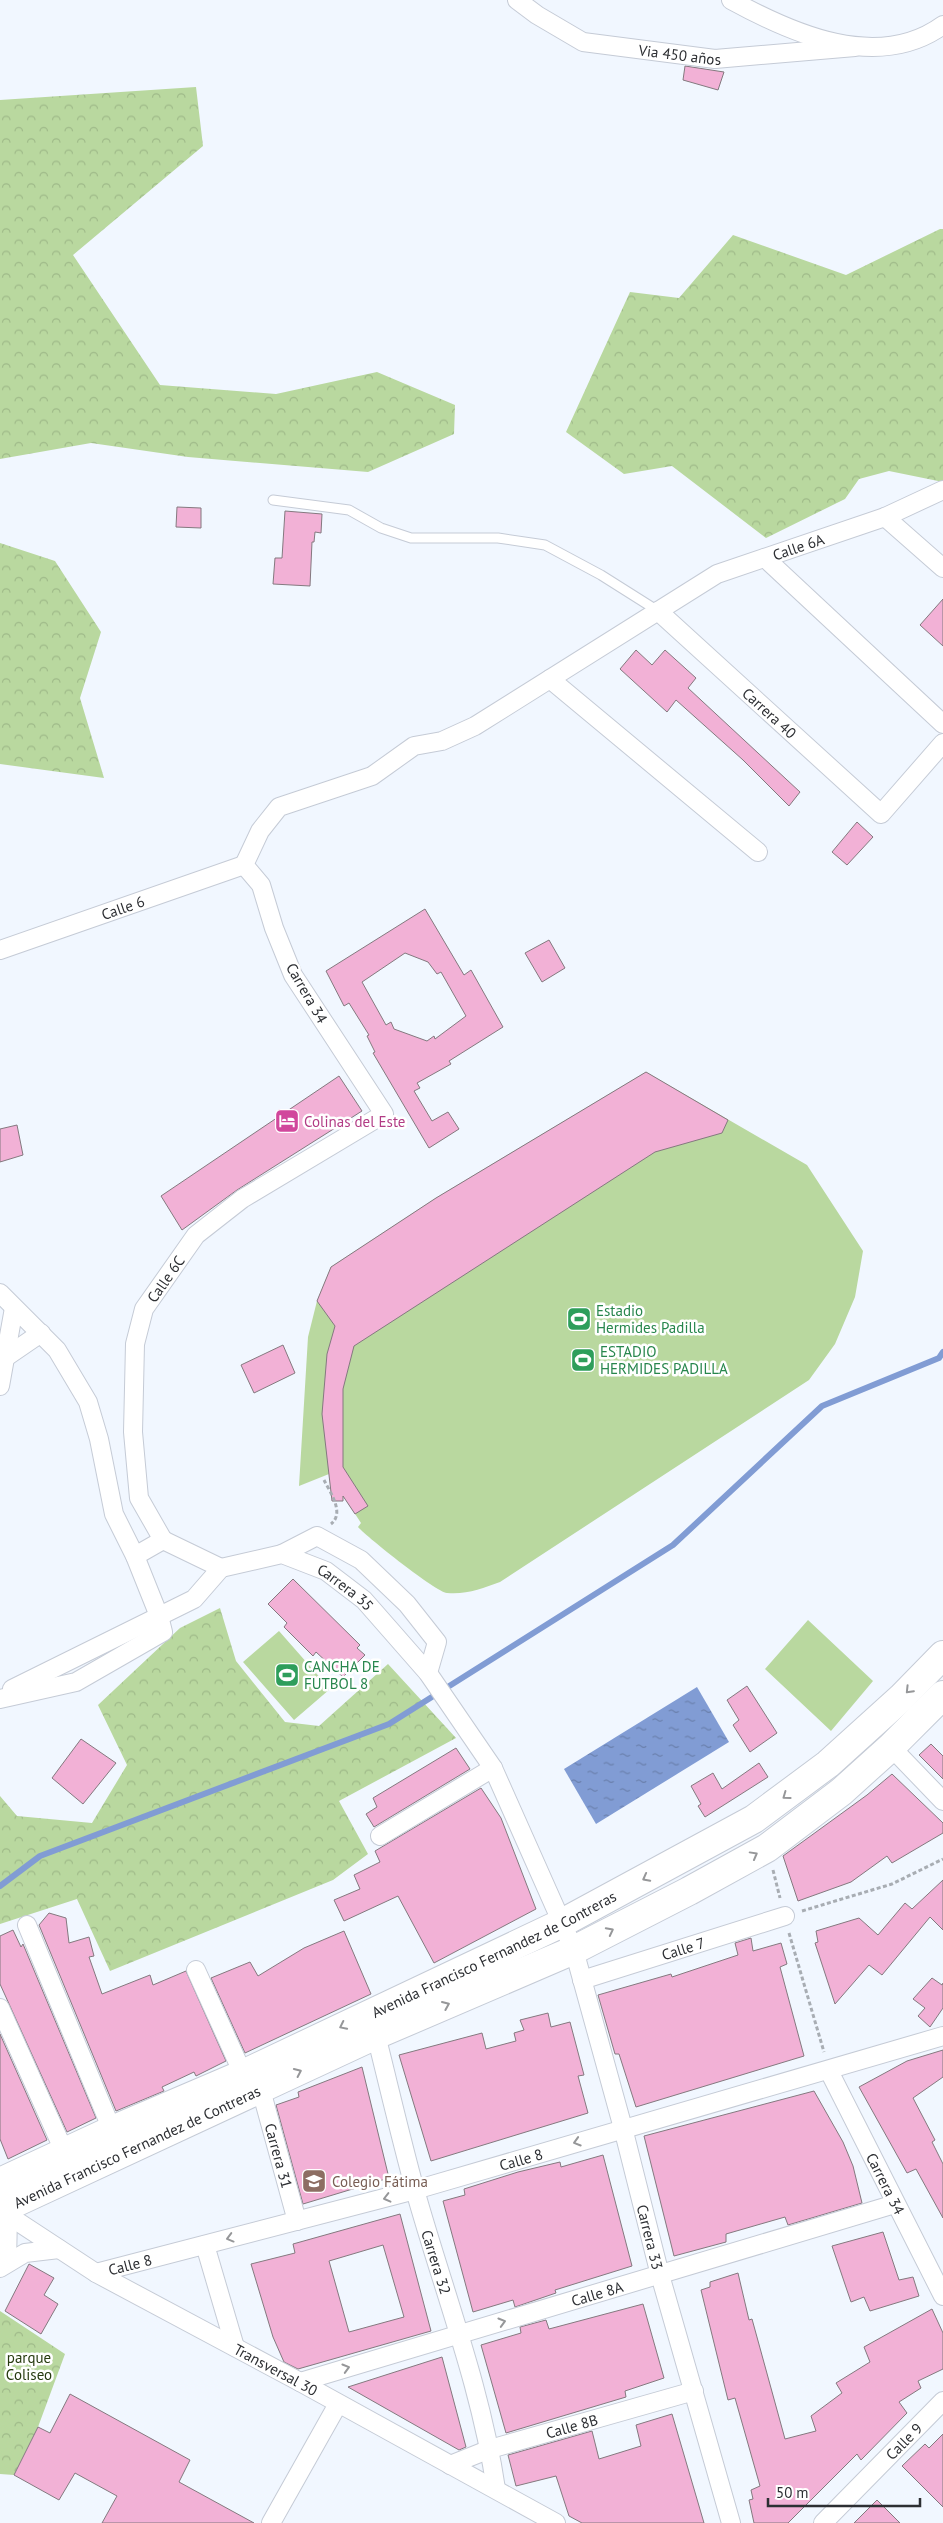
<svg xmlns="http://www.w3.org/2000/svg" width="943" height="2523" viewBox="0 0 943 2523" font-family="'PT Sans',sans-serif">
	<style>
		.forest { fill: url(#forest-crowns) }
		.garden { fill: #b9d89f }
		.water { fill: url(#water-ripples) }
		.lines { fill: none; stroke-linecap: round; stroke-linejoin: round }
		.stream { stroke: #819cd4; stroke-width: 6 }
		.building { fill: #f2b1d6; stroke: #84797f; fill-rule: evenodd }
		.service-casing { stroke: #c5cbd6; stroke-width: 11 }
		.minor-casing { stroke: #c5cbd6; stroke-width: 20 }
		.primary-casing { stroke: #c5cbd6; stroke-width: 30 }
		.path { stroke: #a8adb3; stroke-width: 3; stroke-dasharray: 4 2.5; stroke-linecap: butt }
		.service { stroke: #fff; stroke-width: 9 }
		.minor { stroke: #fff; stroke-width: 18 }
		.primary { stroke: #fff; stroke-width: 28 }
		.oneway { stroke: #969799 }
		.labels { text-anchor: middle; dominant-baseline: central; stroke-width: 5; stroke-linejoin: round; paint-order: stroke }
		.street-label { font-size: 15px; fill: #2d2f33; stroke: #fff }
		.hotel-label { font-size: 15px; fill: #b23c85; stroke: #fff; text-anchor: start }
		.leisure-label { font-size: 15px; fill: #27864d; stroke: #fff; text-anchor: start }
		.education-label { font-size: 15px; fill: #785e54; stroke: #fff; text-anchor: start }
		.park-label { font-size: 15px; fill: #273b10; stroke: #fff }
	</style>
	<defs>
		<pattern id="forest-crowns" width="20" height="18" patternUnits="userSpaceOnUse" patternTransform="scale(1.25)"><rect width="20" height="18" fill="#b9d89f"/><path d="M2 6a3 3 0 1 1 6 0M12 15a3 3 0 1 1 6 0" fill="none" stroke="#9fba89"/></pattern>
		<pattern id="water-ripples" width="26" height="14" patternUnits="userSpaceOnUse" patternTransform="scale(1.25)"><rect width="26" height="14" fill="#819cd4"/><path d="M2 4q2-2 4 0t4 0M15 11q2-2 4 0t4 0" fill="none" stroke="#6a80ad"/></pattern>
	</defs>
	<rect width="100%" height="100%" fill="#f1f7ff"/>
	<path class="forest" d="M196,87L203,146L73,255L160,385L276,394L377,372L455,405L454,434L368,472L188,457L91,443L0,459V100Z
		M940,229H943V482L889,471L859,479L845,499L766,538L672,466L624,474L566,432L630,292L679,298L733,235L846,275Z
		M0,543L55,561L101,632L80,698L104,778L0,764Z
		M220,1608L236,1661L285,1722L319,1726L388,1664L456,1738L339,1801L368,1854L333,1880L110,1971L77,1899L0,1924V1796L17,1816L92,1823L127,1765L98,1705L180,1628Z
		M0,2311L65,2354L38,2427L14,2475L0,2474Z"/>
	<path class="garden" d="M646,1072L807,1165L863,1251L855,1297L835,1344L809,1380L500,1582C483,1588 466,1595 447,1593C436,1592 368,1538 358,1527L361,1523L329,1474L299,1486L308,1337L317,1301L331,1267L436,1198Z
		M808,1620L873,1681L831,1731L765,1669Z
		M279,1631L330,1689L294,1720L243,1662Z"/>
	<path class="water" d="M697,1687L729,1742L596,1824L564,1769Z"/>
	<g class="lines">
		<path class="stream" d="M0,1886L40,1856L389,1724L673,1545L822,1406L939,1358L943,1352"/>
	</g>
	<path class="building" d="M685,66L724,72L718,90L683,80Z
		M177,507L201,508V528L176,527Z
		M285,511L322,514L321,533L315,532L314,542H312L310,586L273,584L275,558H282Z
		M943,599V646L920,625Z
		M636,650L652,665L665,650L696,678L688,688L800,792L789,806L743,760L676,700L667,712L620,669Z
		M857,822L873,837L847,865L832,852Z
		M425,909L464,975L471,970L503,1027L449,1061L451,1064L417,1083L420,1088L414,1091L432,1121L448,1112L459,1129L429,1148L373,1053L375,1052L367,1036L369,1035L349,1003L344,1006L326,971ZM405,953L428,962L437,974L441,972L466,1016L435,1039L434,1036L427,1041L394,1029L391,1022L386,1025L362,982Z
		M549,940L565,968L542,982L525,953Z
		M646,1072L728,1120L722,1133L655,1152L354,1346L343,1389V1467L368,1506L355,1514L343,1496V1501H332L322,1414L327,1354L335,1326L317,1301L331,1267L436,1198Z
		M339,1076L362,1111L237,1190L182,1230L161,1196Z
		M17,1125L23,1155L0,1162V1129Z
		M283,1345L295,1373L254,1393L241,1365Z
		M293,1579L360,1645L357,1648L365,1655L343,1677L316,1652L313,1656L284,1627L287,1623L268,1604Z
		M747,1686L777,1733L750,1752L733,1725L739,1720L727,1700Z
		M81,1739L116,1763L83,1804L52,1778Z
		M931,1744L943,1756V1779L919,1755Z
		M456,1748L470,1769L374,1827L366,1814L377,1807L373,1798Z
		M759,1763L768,1777L705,1817L698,1806L701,1804L691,1786L713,1773L722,1789Z
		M892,1774L943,1823V1833L892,1863L887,1856L851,1882L798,1901L783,1856L867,1795Z
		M481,1788L501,1818L536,1909L434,1963L398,1896L344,1921L334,1900L360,1889L354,1875L380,1862L375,1851Z
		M943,1880V1930L930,1917L882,1975L869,1965L835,2004L815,1943L818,1942L816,1931L859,1918L878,1935L905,1903L912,1909Z
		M49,1913L66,1918L69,1943L89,1937L94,1956L89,1957L102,1994L150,1975L153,1985L186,1971L226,2061L196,2076L194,2072L162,2087L164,2091L116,2111L39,1925Z
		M13,1930L21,1947L23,1944L96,2118L67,2132L0,1984V1936Z
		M344,1931L371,1994L245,2053L211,1978L250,1962L258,1976L304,1948Z
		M751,1938L753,1951L781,1943L787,1964L780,1967L804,2056L636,2107L619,2054H615L598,1995L671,1974L672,1977L738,1955L735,1943Z
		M932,1978L942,1985L943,1983V2008L930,2027L918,2016L925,2008L913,1999Z
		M548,2013L551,2027L570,2022L584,2075L578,2076L588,2113L431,2161L399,2055L482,2033L486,2049L516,2041L514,2033L524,2030L520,2020Z
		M0,2034L47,2140L8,2159L0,2139Z
		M943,2050V2077L913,2098L935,2140L932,2142L943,2164V2218L916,2169L907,2173L859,2087L907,2061Z
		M362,2067L389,2178L303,2204L276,2105L299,2097L298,2092Z
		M814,2091L843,2142L853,2166L862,2203L788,2225L785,2217L726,2234V2242L674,2256L644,2136Z
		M603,2155L632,2266L555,2290L556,2293L515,2307L513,2300L473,2312L443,2201L465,2195L464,2189L518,2172L560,2162L561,2167Z
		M400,2214L431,2331L298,2369L284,2362L273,2337L251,2264L295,2253L293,2244ZM383,2245L404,2317L349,2332L329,2261Z
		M883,2232L899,2280L913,2277L919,2296L870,2311L864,2297L851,2302L832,2246Z
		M29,2264L54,2278L44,2295L58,2304L41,2334L5,2311Z
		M738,2273L749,2320L752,2319L785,2439L816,2431L811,2416L842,2393L836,2383L870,2362L864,2347L932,2309L943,2333V2369L918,2381L921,2388L899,2402L907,2413L861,2460L857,2454L788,2523H754L749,2500L753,2499L751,2490L760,2486L735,2398L728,2400L701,2290L710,2287V2282Z
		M643,2304L664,2378L625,2391L626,2397L506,2433L481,2345L521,2333L520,2327L546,2320L549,2329Z
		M442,2357L466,2447L459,2450L348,2387Z
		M70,2394L190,2460L179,2482L254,2523H102L117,2496L75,2473L59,2500L14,2475L38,2427L50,2433Z
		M672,2414L704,2523H582L569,2516L556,2476L516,2486L508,2455L592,2431L599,2459L641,2446L636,2425Z
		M943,2434V2507L902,2466L925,2444L929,2448Z
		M877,2500L900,2523H854Z"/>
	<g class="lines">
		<defs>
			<path id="service" d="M273,500L349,510L381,528L411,538H498L545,545L601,575L658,611"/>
			<g id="minor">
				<path id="s1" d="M517,0L537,15L583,42L715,59L855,47"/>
				<path d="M731,0C793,34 878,72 943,25"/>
				<path d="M885,517L943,568"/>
				<path d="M765,558L943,724"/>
				<path id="s2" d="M658,611L881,814L943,743"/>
				<path d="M550,679L758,852"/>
				<path id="s3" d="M244,865L260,831L279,807L372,776L414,746L442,741L475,726L717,574L885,517L943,490"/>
				<path id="s4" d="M0,950L244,865"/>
				<path d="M0,1293L57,1350L88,1402L99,1439L114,1514L135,1556L159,1616L163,1632L76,1682L0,1699"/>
				<path d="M6,1357L41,1333"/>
				<path d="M0,1386L14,1308"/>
				<path id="s5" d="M163,1540L139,1498L133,1432L135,1344L144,1309L196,1235L242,1199L384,1114L293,975L274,928L261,885L244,865"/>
				<path d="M163,1540L221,1568"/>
				<path d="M282,1554L317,1536L361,1560L407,1604L437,1642L428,1673"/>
				<path d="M135,1556L163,1540"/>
				<path id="s6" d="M221,1568L282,1554L326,1571L364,1600L428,1673L493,1768L574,1950L623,2128L660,2275L731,2523"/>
				<path d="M12,1689L194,1599L221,1568"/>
				<path d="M891,1747L943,1801"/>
				<path d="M380,1836L493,1768"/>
				<path d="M27,1925L112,2130"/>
				<path d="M196,1970L243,2074"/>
				<path id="s7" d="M582,1980L785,1916"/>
				<path d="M0,2008L64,2151"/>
				<path id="s8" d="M376,2035C389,2087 401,2139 415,2190C443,2290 481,2386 496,2489"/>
				<path id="s9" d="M829,2071L943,2296"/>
				<path id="s10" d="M261,2090L297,2221"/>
				<path id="s11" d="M0,2210L96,2273L300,2382L556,2523"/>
				<path d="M205,2245L235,2347"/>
				<path d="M7,2263L8,2215"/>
				<path d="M0,2268L25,2253L59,2249"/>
				<path id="s12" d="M96,2273L415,2190L943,2036"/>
				<path id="s13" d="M300,2382L895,2204"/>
				<path id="s14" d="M450,2465L490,2449L694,2391"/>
				<path d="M271,2523L338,2404"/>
				<path id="s15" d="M823,2523L943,2401"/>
			</g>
			<g id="primary">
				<path id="s16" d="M0,2182L112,2130L243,2074L562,1923L754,1819L828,1764L901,1698L943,1655"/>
				<path id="s17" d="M0,2210L376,2035L574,1950L689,1891L767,1848L841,1792L891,1747L943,1695"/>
			</g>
		</defs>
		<use href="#service" class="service-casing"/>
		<use href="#minor" class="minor-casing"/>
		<use href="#primary" class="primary-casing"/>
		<path class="path" d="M324,1480C330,1492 345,1513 331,1524
			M773,1870L780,1898
			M802,1911L892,1884L943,1859
			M789,1933L824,2052"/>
		<use href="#service" class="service"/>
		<use href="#minor" class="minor"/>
		<use href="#primary" class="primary"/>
	</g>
	<defs><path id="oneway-chevron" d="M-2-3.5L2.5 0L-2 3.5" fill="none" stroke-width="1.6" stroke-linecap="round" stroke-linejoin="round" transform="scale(1.25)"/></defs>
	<g class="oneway">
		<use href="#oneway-chevron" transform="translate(909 1690) rotate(134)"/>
		<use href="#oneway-chevron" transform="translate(786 1796) rotate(144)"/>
		<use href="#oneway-chevron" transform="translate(754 1855) rotate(-29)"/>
		<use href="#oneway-chevron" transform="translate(646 1878) rotate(152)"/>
		<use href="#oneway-chevron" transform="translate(610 1931) rotate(-27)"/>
		<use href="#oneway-chevron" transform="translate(446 2005) rotate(-23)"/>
		<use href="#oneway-chevron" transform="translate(343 2026) rotate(154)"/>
		<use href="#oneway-chevron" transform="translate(298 2072) rotate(-25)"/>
		<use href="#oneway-chevron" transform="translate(577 2142) rotate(163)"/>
		<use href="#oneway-chevron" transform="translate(387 2198) rotate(166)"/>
		<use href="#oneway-chevron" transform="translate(230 2238) rotate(165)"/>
		<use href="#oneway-chevron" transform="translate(502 2322) rotate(-16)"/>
		<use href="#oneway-chevron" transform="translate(346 2368) rotate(-16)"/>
	</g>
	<defs>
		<symbol id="hotel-square" viewBox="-11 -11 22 22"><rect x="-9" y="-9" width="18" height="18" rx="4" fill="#d1479c" stroke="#fff"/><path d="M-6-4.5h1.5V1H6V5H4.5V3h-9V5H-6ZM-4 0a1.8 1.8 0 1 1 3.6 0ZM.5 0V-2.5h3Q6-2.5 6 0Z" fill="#fff"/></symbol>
		<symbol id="stadium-square" viewBox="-11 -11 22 22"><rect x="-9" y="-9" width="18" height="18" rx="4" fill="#2e9e5b" stroke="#fff"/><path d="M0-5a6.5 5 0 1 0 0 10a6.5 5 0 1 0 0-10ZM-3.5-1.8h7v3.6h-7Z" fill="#fff"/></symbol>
		<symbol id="school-square" viewBox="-11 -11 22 22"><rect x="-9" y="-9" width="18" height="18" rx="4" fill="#8d6e63" stroke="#fff"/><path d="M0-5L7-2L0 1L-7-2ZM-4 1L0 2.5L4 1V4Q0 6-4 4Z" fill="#fff"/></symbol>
	</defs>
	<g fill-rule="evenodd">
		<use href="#hotel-square" x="273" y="1107" width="28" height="28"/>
		<use href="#stadium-square" x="565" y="1305" width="28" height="28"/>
		<use href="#stadium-square" x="569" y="1346" width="28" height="28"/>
		<use href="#stadium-square" x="273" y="1661" width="28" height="28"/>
		<use href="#school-square" x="300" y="2167" width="28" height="28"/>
	</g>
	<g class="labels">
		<g class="street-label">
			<text stroke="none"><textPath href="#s1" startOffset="176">Via 450 años</textPath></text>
			<text stroke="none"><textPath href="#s3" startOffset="654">Calle 6A</textPath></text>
			<text stroke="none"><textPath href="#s2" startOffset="151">Carrera 40</textPath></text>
			<text stroke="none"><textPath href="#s4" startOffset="130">Calle 6</textPath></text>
			<text transform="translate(307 993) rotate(60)">Carrera 34</text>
			<text stroke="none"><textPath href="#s5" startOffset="276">Calle 6C</textPath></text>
			<text stroke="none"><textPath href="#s6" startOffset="135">Carrera 35</textPath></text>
			<text stroke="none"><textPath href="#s7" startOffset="106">Calle 7</textPath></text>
			<text stroke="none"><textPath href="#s16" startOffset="544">Avenida Francisco Fernandez de Contreras</textPath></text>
			<text stroke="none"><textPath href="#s17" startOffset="151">Avenida Francisco Fernandez de Contreras</textPath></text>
			<text stroke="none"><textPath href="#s10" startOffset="68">Carrera 31</textPath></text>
			<text stroke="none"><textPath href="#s12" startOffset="440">Calle 8</textPath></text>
			<text stroke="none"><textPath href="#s9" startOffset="126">Carrera 34</textPath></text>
			<text stroke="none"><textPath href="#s6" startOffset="866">Carrera 33</textPath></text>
			<text stroke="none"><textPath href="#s8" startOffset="235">Carrera 32</textPath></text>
			<text stroke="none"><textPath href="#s12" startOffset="35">Calle 8</textPath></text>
			<text stroke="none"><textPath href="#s13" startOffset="310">Calle 8A</textPath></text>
			<text stroke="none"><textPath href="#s11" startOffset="319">Transversal 30</textPath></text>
			<text stroke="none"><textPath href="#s14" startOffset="128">Calle 8B</textPath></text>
			<text stroke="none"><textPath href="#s15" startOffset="115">Calle 9</textPath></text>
		</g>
		<g class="hotel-label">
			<text x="304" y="1121">Colinas del Este</text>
		</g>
		<g class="leisure-label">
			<text x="596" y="1310">Estadio<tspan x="596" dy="17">Hermides Padilla</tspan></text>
			<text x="600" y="1351">ESTADIO<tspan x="600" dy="17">HERMIDES PADILLA</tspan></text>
			<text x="304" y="1666">CANCHA DE<tspan x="304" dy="17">FUTBOL 8</tspan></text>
		</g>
		<g class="education-label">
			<text x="332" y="2181">Colegio Fátima</text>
		</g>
		<g class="park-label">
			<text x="29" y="2357">parque<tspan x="29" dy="17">Coliseo</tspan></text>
		</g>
	</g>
	<path d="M768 2498v8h152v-8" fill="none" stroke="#2d2f33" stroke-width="2.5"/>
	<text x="776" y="2498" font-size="15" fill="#2d2f33" stroke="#ffffff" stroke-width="4" paint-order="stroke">50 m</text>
</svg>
